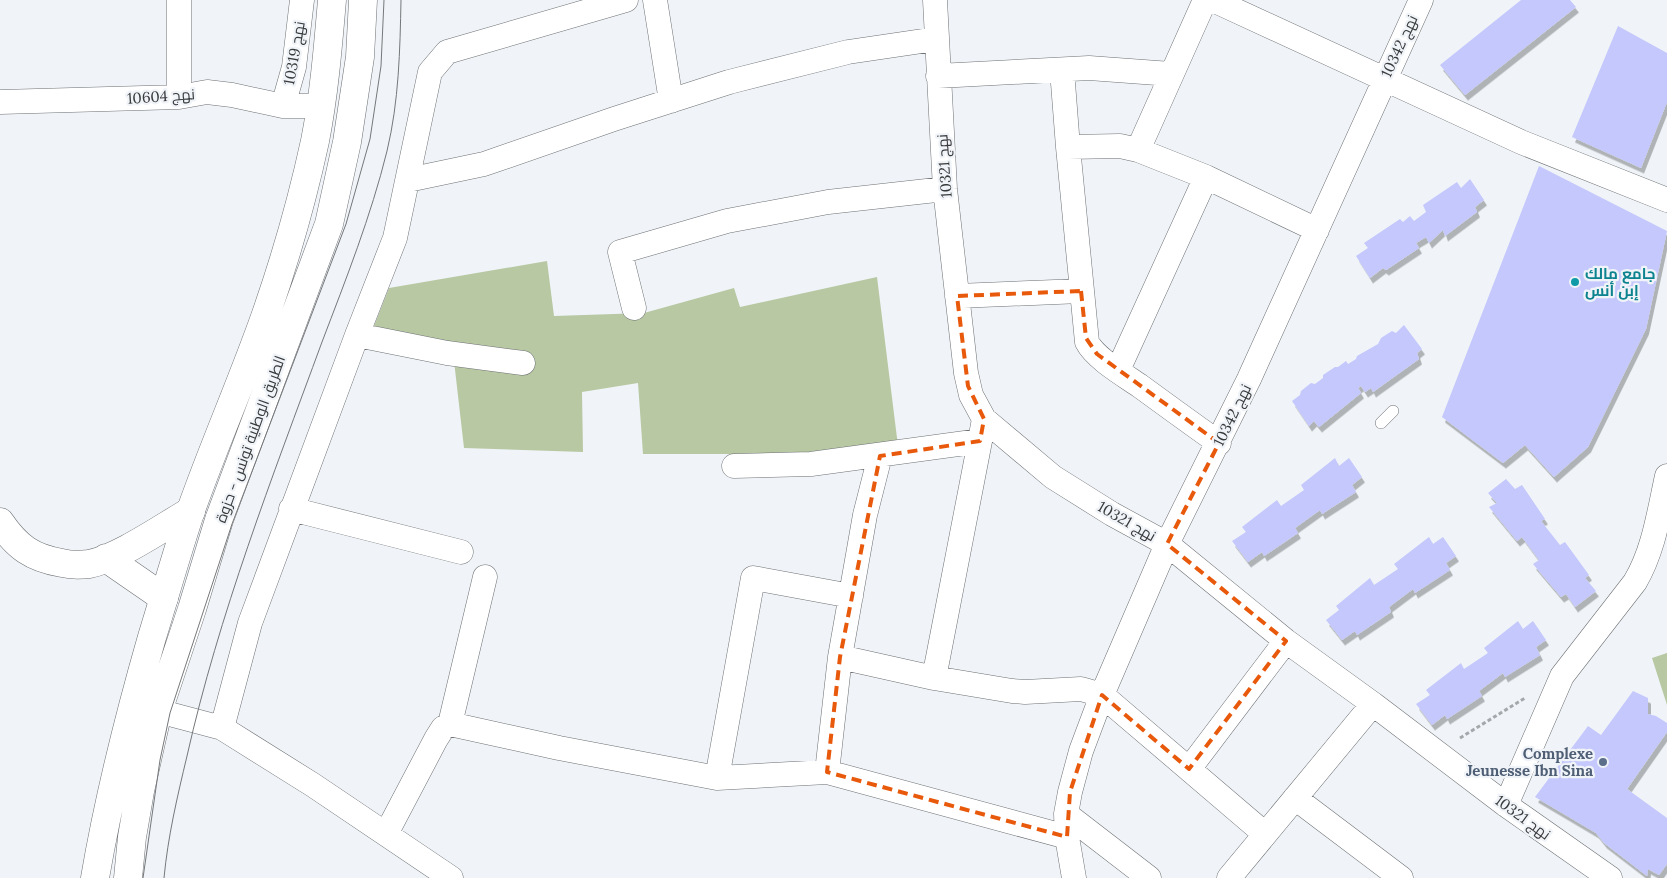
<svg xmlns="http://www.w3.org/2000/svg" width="1667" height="878" viewBox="0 0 1667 878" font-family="Lora,Cairo,serif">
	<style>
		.green { fill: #b8c8a3 }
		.building { fill: #c4c8fc; filter: url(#shadow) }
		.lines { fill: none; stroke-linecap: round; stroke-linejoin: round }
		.service-casing { stroke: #6d7073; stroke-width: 12 }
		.minor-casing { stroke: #6d7073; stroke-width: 25 }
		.tertiary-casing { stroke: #6d7073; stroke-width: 29 }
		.trunk-casing { stroke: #6d7073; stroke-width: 29 }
		.path { stroke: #a5a8ab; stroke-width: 3; stroke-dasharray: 4 2.5; stroke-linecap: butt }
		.service { stroke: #fff; stroke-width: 11 }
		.minor { stroke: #fff; stroke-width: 24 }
		.tertiary { stroke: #fff; stroke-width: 28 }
		.trunk { stroke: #fff; stroke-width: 28 }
		.tram { stroke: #75777a; stroke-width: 1 }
		.marked { fill: none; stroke: #e8590c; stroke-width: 4; stroke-dasharray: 10 6; stroke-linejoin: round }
		.culture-dot { fill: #0f9aa8; stroke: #f0f4f8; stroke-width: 2 }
		.service-dot { fill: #5c6f8a; stroke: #f0f4f8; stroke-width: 2 }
		.labels { text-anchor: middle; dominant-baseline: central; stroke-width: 4.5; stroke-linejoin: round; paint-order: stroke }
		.street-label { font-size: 15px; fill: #393a3c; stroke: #f0f4f8 }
		.culture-label { font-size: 15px; font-weight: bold; fill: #0d838f; stroke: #f0f4f8; text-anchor: start }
		.service-label { font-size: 15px; font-weight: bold; fill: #4e5e75; stroke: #f0f4f8; text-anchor: end }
	</style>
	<defs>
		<filter id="shadow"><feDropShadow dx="3" dy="5.5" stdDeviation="0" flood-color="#0004"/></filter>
	</defs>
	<rect width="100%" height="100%" fill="#f0f4f8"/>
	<path class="green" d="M547,261L554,316L644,313L734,288L740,307L877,277L898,446L810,454H643L638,383L582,392L583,452L464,448L454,361L365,349L389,288Z
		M1667,653V705L1652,658Z"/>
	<path class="building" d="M1521,0H1570L1576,7L1465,95L1440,65Z
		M1618,26L1667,53V102L1641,168L1572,137Z
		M1539,166L1667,231L1646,329L1588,447L1554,477L1525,445L1503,463L1442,417Z
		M1470,179L1484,200L1475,207L1477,212L1445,236L1443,230L1429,243L1426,237L1416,243L1419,248L1386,270L1383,268L1370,278L1356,256L1368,248L1364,243L1400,219L1403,222L1410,216L1414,221L1426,212L1423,205L1457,182L1461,188Z
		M1404,325L1422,349L1417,353L1419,359L1373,392L1371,388L1365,392L1361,386L1358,388L1361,393L1319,427L1314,421L1309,426L1292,401L1300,395L1301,391L1311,383L1315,384L1323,378V375L1335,367H1338L1346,361L1348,364L1356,359L1357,356L1378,344L1381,338L1392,331L1396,333Z
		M1335,458L1339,466L1349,458L1362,477L1352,485L1356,492L1322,514L1320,510L1295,528L1298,533L1264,556L1262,552L1248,562L1232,541L1246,532L1242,527L1277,500L1281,506L1304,490L1301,485Z
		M1506,479L1515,489L1522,485L1545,519L1541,521L1560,545L1565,542L1589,575L1585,578L1596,591L1575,607L1566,594L1561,597L1533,564L1539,560L1522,537L1517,541L1489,507L1497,503L1488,493Z
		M1429,537L1433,544L1443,537L1456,556L1446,563L1450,570L1415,593L1413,589L1389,607L1391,612L1357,635L1355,631L1342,640L1326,620L1339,610L1336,606L1370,578L1374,585L1398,569L1394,564Z
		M1518,621L1523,629L1533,621L1546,640L1536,647L1540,655L1505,677L1503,673L1479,691L1482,696L1447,719L1445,715L1432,725L1416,704L1430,695L1426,690L1461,663L1464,669L1488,653L1484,648Z
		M1633,691L1648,698V714L1656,716L1667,723V732L1627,789L1667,818V864L1659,875L1648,869L1647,876L1604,843L1596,833L1535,797L1588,726L1601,735Z"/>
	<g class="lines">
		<defs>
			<path id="service" d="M1381,423L1393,411"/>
			<path id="minor" d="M179,0V97
				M655,0L671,101
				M935,0L945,189L966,373L971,395L984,419L1053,477L1112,514L1167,544L1286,641L1373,704L1506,805L1610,878
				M1213,0L1521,142L1667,200
				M1062,70L1068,147L1087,342C1095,358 1124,375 1140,386C1166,405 1192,424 1219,443
				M938,76L1089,68L1171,74
				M0,102L179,97L207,92L232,95L283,106H320
				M283,106L294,67L302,0
				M1068,147L1120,146L1138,150L1206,177L1317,230
				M1138,150L1205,0
				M408,180L484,164L614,119L729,82L848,52L936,39
				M957,296L1081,291
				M634,308L620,252L727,221L828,202L945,189
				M357,335L447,353L523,363
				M1118,370L1206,177
				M734,466L811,464L980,441L984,419
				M291,509L461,552
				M840,657L934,678L1012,691L1025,692L1081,689L1102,695L1265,834
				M934,678L980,441
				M158,711L222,728L313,785L451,878
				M450,724L485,577
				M222,728L250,623L357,335L395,238L430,72L447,52L626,0
				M1189,769L1286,641
				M827,772L840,657L865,515L880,456
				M717,778L753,578L851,596
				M1295,798L1401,878
				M1506,805L1562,676L1635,582C1654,550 1659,512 1667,476
				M1066,814L1149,878
				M386,834L436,739L443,728L450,724L559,748L717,778L827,772L1067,837
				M1074,878L1067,837L1066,814L1070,792L1081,751L1102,695L1167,544L1249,379L1421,0
				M1229,878L1373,704"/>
			<path id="tertiary" d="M0,522C17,547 32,558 62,563C70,565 80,565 89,564C119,558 163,527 191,511
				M106,558L164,598"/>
			<path id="trunk" d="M95,878C109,796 129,717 152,637C165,595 177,552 191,510C214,445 242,382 265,317C285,260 302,201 315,141C324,95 328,47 332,0
				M128,878L132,837L140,791L158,711L192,609L219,520L329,224L347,142L360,57L363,0"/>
		</defs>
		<use href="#service" class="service-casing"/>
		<use href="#minor" class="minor-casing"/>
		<use href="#tertiary" class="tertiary-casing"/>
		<use href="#trunk" class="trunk-casing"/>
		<path class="path" d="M1460,738L1525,698"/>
		<use href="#service" class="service"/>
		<use href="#minor" class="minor"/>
		<use href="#tertiary" class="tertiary"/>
		<use href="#trunk" class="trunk"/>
		<path class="tram" d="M143,878L160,760L170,713L232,524L346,224L370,139L381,66L384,0
			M164,878C168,836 177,798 187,756C219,614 272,478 322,342C346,279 371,216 387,151C399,101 400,50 401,0"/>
	</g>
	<path class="marked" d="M1081,291L1086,338L1097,354L1219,443L1167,544L1286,641L1189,769L1102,695L1070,792L1067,837L827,772L840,657L880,456L980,441L984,419L968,386L957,296Z"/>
	<circle class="culture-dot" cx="1575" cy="282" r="5"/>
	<circle class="service-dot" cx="1603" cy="762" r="5"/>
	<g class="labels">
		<g class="street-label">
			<text transform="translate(1399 46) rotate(-65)">نهج 10342</text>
			<text transform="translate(294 53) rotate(-80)">نهج 10319</text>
			<text transform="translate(161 96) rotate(-4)">نهج 10604</text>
			<text transform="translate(944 166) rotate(-94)">نهج 10321</text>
			<text transform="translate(1232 415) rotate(-64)">نهج 10342</text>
			<text transform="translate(250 439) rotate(-70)">الطريق الوطنية تونس - حزوة</text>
			<text transform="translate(1127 521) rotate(30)">نهج 10321</text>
			<text transform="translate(1523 817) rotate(36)">نهج 10321</text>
		</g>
		<g class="culture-label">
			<text x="1585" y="273">جامع مالك<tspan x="1585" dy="17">إبن أنس</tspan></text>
		</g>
		<g class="service-label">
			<text x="1593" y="753">Complexe<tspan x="1593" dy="17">Jeunesse Ibn Sina</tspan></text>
		</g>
	</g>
</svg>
